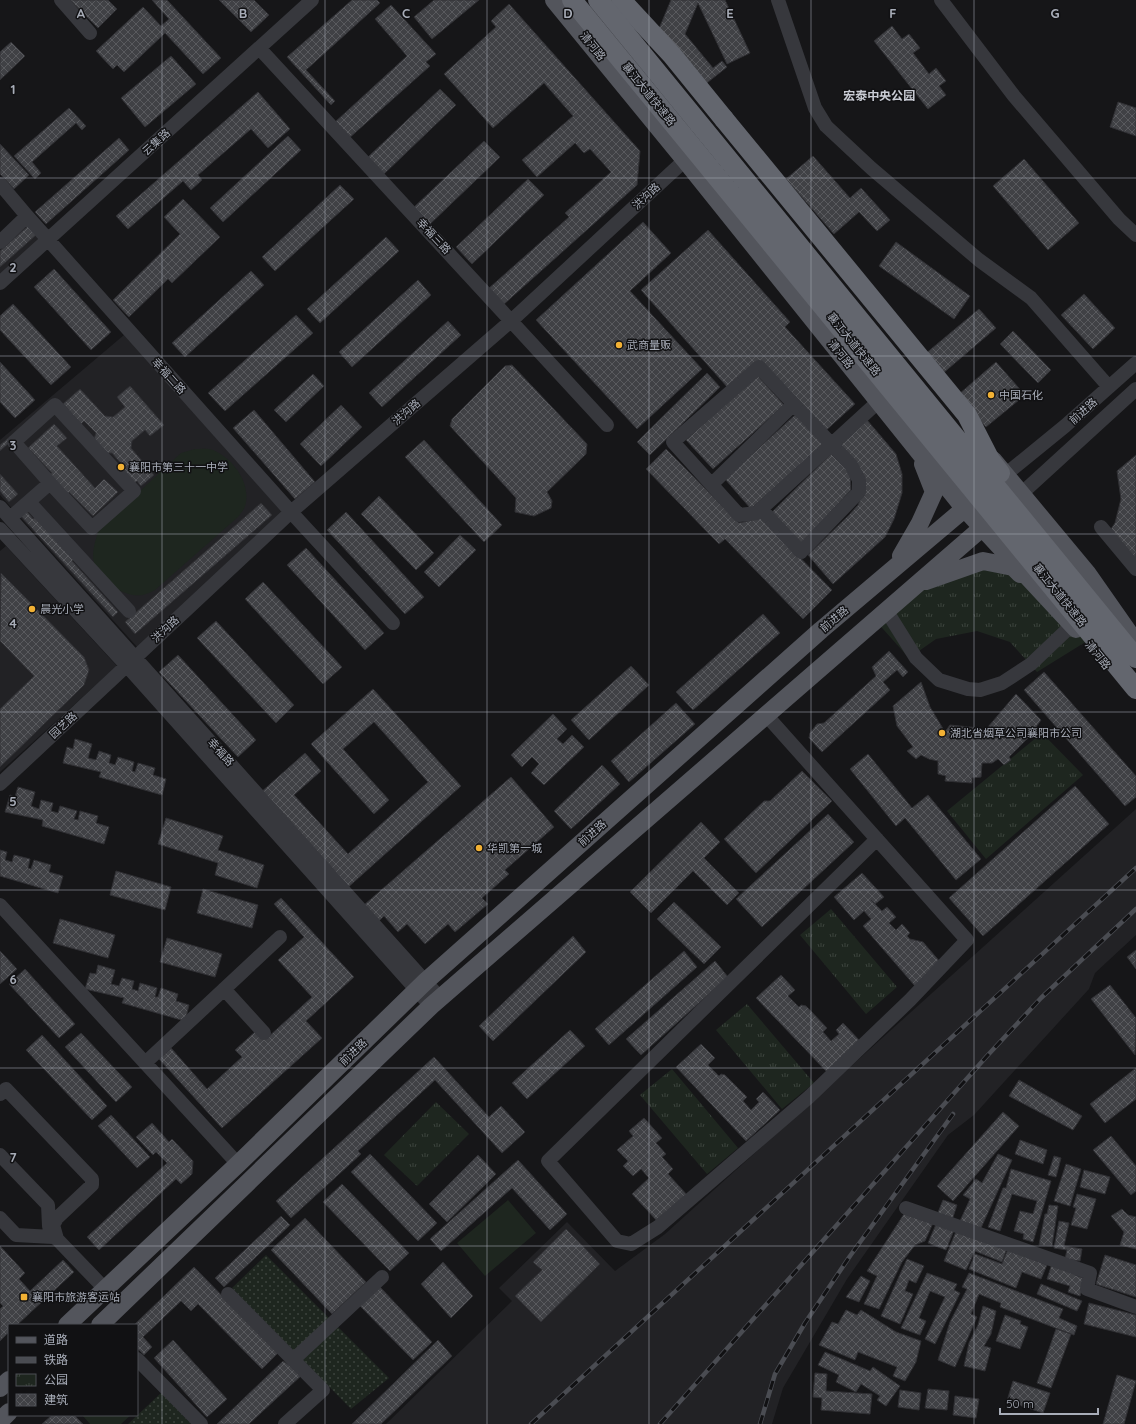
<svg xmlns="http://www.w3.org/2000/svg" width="1136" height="1424" viewBox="0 0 1136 1424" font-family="Quicksand,'Noto Sans SC',sans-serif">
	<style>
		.built { fill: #222225 }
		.grass { fill: url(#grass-dots) }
		.park { fill: url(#park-tufts) }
		.pitch { fill: #1e261f }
		.building { fill: url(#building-cross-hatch); stroke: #303034 }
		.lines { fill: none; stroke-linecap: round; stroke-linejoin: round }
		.minor { stroke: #37383d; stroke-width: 14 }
		.major { stroke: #53555c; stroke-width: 18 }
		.highway { stroke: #63666e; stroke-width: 20 }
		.rail-casing { stroke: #4a4c52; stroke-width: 4.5 }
		.rail { stroke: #111113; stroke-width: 3; stroke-dasharray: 9; stroke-linecap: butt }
		.highway-bridge { stroke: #63666e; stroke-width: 20 }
		.grid { fill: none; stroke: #a8adb8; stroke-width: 1; stroke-opacity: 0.55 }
		.poi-dot { fill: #f2b134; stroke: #111113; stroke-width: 1.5 }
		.labels { text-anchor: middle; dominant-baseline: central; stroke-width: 3; stroke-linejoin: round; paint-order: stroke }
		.street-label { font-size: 11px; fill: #a8adb8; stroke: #111113 }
		.poi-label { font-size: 11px; fill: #a8adb8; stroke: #111113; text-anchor: start }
		.neighbourhood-label { font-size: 12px; font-weight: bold; fill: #c9ccd4; stroke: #111113 }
		.grid-label { font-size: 13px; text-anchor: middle; font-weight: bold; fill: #a8adb8; stroke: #111113; stroke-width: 3; stroke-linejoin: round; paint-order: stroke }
	</style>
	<defs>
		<pattern id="grass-dots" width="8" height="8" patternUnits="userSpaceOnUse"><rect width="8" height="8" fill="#1e261f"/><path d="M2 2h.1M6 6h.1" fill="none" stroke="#3c433d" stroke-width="1.8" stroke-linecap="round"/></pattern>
		<pattern id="park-tufts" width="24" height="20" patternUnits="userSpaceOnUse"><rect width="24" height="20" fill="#1e261f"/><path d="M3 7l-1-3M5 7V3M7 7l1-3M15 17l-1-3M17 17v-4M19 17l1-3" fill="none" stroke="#3c433d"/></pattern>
		<pattern id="building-cross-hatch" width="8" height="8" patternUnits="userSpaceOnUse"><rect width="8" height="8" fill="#404145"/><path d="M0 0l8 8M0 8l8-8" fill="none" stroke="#595a5e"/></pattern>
	</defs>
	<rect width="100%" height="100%" fill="#161618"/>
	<path class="built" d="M31,218L45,233L0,276V245Z
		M124,335L283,513L138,648L0,495V440Z
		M6,546L117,666L0,772V551Z
		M1136,809V935L1095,973L1089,989L974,1115L948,1135L847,1279L783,1388L772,1424H386L512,1301L499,1288L567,1222L615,1271L665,1234Z"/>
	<path class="grass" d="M266,1255L389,1378L351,1409L232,1288Z
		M161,1393L191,1424H128Z"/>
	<path class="park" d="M983,561L1013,567L1087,641L1037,672L1010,642L977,631L936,639L909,658L875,620L916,584Z
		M1042,733L1083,775L986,859L947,811Z
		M831,909L897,987L866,1014L800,935Z
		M747,1004L814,1083L782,1109L716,1030Z
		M672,1069L738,1148L707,1174L640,1095Z
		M436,1102L469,1134L417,1186L384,1155Z"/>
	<path class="pitch" d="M195,449C200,449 208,448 213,450C233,458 252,484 245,506C244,510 240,514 238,517L155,590C151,592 147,594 143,595C124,598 99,581 94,563C91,552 96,539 99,529L181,453Z
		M508,1200L536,1233L485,1276L457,1243Z
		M82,1415H131L121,1424H90Z"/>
	<path class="building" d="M70,0H108L117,9L98,28Z
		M152,0H167L221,58L203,74L165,33L124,72L117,65L113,69L96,51L143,7L161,26L169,19Z
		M219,0H254L269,15L251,32Z
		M352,0H377L380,3L306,70L335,101L331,105L287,57Z
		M434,0H479L432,39L414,17Z
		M671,0H725L750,53L727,64L698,3L685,34L713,68L722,61L727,67L703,86L658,31Z
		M509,4L640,151L637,185L503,305L488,289L569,217L565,213L611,172L590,149L584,153L575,143L537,177L522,160L573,116L544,83L493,128L444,74L496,27L491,21Z
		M391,5L436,54L426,62L430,66L348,139L334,123L407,56L375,19Z
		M892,26L902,39L909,34L920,48L913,53L929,74L936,68L946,81L939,86L946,95L928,109L874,41Z
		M11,42L25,56L0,80V52Z
		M171,56L196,84L145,127L121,98Z
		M440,89L456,105L384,174L368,157Z
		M258,92L290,129L268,148L251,129L198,175L202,180L191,190L183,181L128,229L116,216Z
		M1118,102L1136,108V136L1110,127Z
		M69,108L86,126L82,130L76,123L32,162L41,173L35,179L14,156Z
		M288,136L301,150L223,222L210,208Z
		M119,138L129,150L46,224L35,212Z
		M484,141L500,157L428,226L412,209Z
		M0,144L29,175L14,189L0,174Z
		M813,156L850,198L861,188L890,220L877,231L859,212L834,234L786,179Z
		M1024,159L1079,223L1048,250L993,186Z
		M528,179L544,195L472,264L456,247Z
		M340,185L354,199L275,271L262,257Z
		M183,199L220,237L172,283L168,279L129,317L113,300L180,234L164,217Z
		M643,222L671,253L630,291L702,369L637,429L536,320Z
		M28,226L36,235L0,267V251Z
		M708,230L790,322L785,327L855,404L823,433L760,362L729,389L641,290Z
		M386,237L399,251L320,323L307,309Z
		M896,242L970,296L954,319L879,266Z
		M54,269L111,332L91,350L34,287Z
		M251,271L264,285L185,357L172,343Z
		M418,280L431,295L352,367L339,352Z
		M1084,294L1115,328L1093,349L1061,315Z
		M13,304L71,367L51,385L0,330V316Z
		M979,309L996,328L935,380L918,360Z
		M296,315L313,333L225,411L208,393Z
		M448,321L461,335L382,407L369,393Z
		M1013,331L1051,370L1038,383L1000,344Z
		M0,362L35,400L15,418L0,402Z
		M996,362L1025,395L986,427L958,395Z
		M512,365L587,444L586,454L547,492L552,501L551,508L534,516L515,512L516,498L450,426L452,419L505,366Z
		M707,373L720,387L650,455L637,442Z
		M313,374L324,386L286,422L274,410Z
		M757,375L784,405L713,469L686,440Z
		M130,386L164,425L150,436L145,430L132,441L131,448L154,475L141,486L137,481L133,485L121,470L124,467L112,453H107L94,439L96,433L84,421L81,424L63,404L80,389L105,416L113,417L125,407L117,397Z
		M341,405L362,427L321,466L300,444Z
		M254,410L315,482L295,499L233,428Z
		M796,414L823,444L751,509L725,479Z
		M867,420L896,454L902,474V493L894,519L885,537L833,584L808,555L849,515L858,505L862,495L841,445Z
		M54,424L67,438L57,446L95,488L104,479L118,492L93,516L69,492L68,496L47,474L52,473L28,448Z
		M11,436L13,439L0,451V445Z
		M424,440L502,525L484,542L405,457Z
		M666,449L739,523L761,518L832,590L803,619L725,539L719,544L646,469Z
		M831,454L850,473L851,490L799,546L770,514Z
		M1136,455V566L1109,532L1115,523L1121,499L1117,471Z
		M0,474L18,494L9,502L0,491Z
		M379,496L434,553L416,570L361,514Z
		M261,503L272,515L135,634L125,622Z
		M26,510L33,519L37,516L75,558L72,561L118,612L113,617L20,515Z
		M346,512L424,597L405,614L327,530Z
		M460,535L476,550L439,587L424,572Z
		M306,548L384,633L365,650L287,565Z
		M1,573L84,657L89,670L84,685L0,767V709L34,676L0,641Z
		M263,582L342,667L323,684L245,599Z
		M763,614L780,633L693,710L676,692Z
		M216,621L294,705L276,723L197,638Z
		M889,651L908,672L903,677L897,670L883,682L890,690L822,752L809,738L810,733L817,724L824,723L876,676L872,667Z
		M178,655L256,740L238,757L159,672Z
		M631,666L649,685L589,740L571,720Z
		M1044,672L1136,776V797L1125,806L1024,690Z
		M921,682L930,707L945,732L950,725L979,728L982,734L1016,694L1041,720L1029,737L1009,757L1011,760L1004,765L998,759L992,763H982L981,777L972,778V783L945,781L946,776L938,774V761L929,759L921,755L916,759L907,751L913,747L897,726L893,706Z
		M373,689L461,786L345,890L259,794L305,753L321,771L294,795L348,854L428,782L374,722L343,749L389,800L374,814L311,744Z
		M676,703L695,724L629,782L611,761Z
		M553,714L567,729L557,739L563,744L572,735L584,747L544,785L531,773L539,764L532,757L522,767L511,755Z
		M75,739L92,744L88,758L96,760L99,751L111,755L109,763L115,765L118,757L134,762L132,771L135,772L138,763L155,768L153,775L166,779L162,795L99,777L101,772L63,763L67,747L73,749Z
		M868,754L912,808L928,795L981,859L956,880L905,818L896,826L850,769Z
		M602,765L620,784L571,829L554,811Z
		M802,771L832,801L756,873L724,839L764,801H770Z
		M511,777L554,827L505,870L509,874L482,898L488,904L455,932L448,924L425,944L407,924L398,932L384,916L379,921L364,905Z
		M1075,786L1109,824L983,936L949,898Z
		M18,787L35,792L31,806L39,809L41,800L53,803L51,811L58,813L60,806L77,811L74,819L78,820L80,811L98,816L96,823L109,827L104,844L42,826L43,820L5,812L10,795L15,797Z
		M828,814L854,842L762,927L736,899Z
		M166,818L223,836L218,850L264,865L257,888L215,875L218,863L158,844Z
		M701,822L720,842L704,858L739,893L727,905L693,871L651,913L630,892Z
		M0,850L7,852L5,860L12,862L14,855L30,859L28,868L31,869L34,860L51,865L49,872L63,876L58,893L0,876Z
		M116,871L171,887L165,910L110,895Z
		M862,873L884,897L875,904L871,900L882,911L887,907L896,917L889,923L896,930L902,924L910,933L907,936L910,939L923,942L941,963L915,986L863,926L871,919L864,911L854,920L834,897Z
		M203,889L258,905L252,928L197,913Z
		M281,898L354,977L306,1021L322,1038L222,1128L159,1059L171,1048L207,1089L242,1057L235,1050L257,1030L266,1039L312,997L278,960L304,937L274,904Z
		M674,902L721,947L704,964L657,919Z
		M60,919L115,935L108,958L53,943Z
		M573,936L586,952L493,1041L479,1026Z
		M167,938L222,954L215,977L160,962Z
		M1136,950V969L1127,957Z
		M0,951L17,969L0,984Z
		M684,951L697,967L609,1045L595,1029Z
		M715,961L728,977L641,1055L626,1039Z
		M98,965L115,970L111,984L119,986L122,978L134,981L132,989L138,991L140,983L157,988L155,997H158L161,988L178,994L176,1001L189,1005L185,1021L122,1003L124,998L85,989L90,973L96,974Z
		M25,969L75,1024L59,1038L9,984Z
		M781,975L795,990L788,996L799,1007L801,1005L806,1006L827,1028L823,1032L831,1041L839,1034L836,1030L843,1023L860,1041L827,1072L756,998Z
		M1110,985L1136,1018L1135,1055L1091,999Z
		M570,1030L585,1046L527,1099L512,1083Z
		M81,1033L132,1087L116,1102L65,1047Z
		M42,1035L107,1106L92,1120L26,1050Z
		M701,1044L715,1058L708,1065L719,1076L721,1074L725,1075L747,1097L743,1101L751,1110L759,1102L756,1099L763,1092L780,1110L746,1141L676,1067Z
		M434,1057L489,1117L501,1106L525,1132L502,1153L435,1080L358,1151L361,1154L291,1218L276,1201Z
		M1136,1068V1099L1105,1123L1090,1104Z
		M1019,1080L1082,1116L1073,1130L1009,1096Z
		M1003,1112L1019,1126L953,1201L937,1186Z
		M111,1115L150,1157L137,1168L98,1126Z
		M644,1118L662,1138L656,1143L666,1154L662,1157L673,1169L668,1174L688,1196L659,1223L632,1194L649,1178L641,1169L633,1176L623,1166L628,1161L617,1150L633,1136L629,1131Z
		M152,1123L169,1142L172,1139L193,1161L192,1174L181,1184L176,1179L99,1250L87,1237L167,1163L156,1152L153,1155L136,1137Z
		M1111,1136L1136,1166V1191L1131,1195L1093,1150Z
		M1020,1140L1047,1150L1043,1164L1015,1154Z
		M370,1154L437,1223L418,1241L351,1172Z
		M998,1154L1012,1160L980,1230L960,1221L970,1199L963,1195L976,1179L982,1183Z
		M478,1155L496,1174L447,1222L429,1204Z
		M1054,1156L1061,1158L1056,1177L1048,1175Z
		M518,1160L567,1214L550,1230L512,1188L441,1251L430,1239Z
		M1066,1164L1081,1169L1070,1206L1054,1201Z
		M1011,1169L1051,1181L1033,1242L1023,1239L1024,1234L1014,1231L1020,1211L1033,1214L1037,1201L1012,1194L1000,1231L988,1227L1003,1188H1006Z
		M1084,1170L1110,1177L1105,1194L1080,1187Z
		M342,1184L409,1253L390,1271L323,1202Z
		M1077,1194L1096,1199L1087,1229L1071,1225L1076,1208L1073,1207Z
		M943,1200L957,1205L952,1220L937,1215Z
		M1049,1205L1058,1206L1052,1246L1039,1245L1045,1214H1047Z
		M1122,1209L1128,1215L1136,1217V1249L1120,1245L1124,1232L1111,1216Z
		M904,1214L933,1223L925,1241L915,1245L902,1262L879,1309L864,1304L877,1276L867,1271Z
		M281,1216L290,1225L224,1287L215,1278Z
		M305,1218L366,1282L332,1314L271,1250Z
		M1059,1221L1069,1223L1064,1246L1082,1249L1080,1261L1065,1259L1067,1250L1054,1248Z
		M937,1222L954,1230L946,1250L928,1243Z
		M566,1229L600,1264L541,1322L515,1296L542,1270L533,1262Z
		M957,1229L1007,1248L1002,1262L975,1251L966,1270L944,1261Z
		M0,1246L25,1273L19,1279L30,1291L63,1260L74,1272L17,1325H9V1332L0,1341V1309L3,1306L0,1303Z
		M1008,1249L1047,1265L1041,1279L1022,1272L1016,1288L969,1269L975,1254L1002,1264Z
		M1105,1255L1136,1265V1297L1096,1284Z
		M907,1259L924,1266L916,1283L909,1280L905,1291L913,1294L900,1324L881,1316Z
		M443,1262L473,1296L451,1318L421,1284Z
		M1052,1264L1076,1272L1075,1275L1086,1279L1080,1296L1068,1292L1070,1286L1047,1279Z
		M194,1267L278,1353L262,1369L198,1304L191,1311L181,1301L143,1337L152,1347L144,1355L137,1348V1325H134Z
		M927,1273L957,1284L954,1290L960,1293L935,1344L925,1339L945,1297L930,1291L919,1318L926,1321L920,1335L901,1328Z
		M969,1273L1063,1309L1059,1318L1077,1326L1074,1335L1000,1307L1001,1303L979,1294L971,1314L977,1317L955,1367L938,1360L950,1322L967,1289L962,1287Z
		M861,1276L870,1281L859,1302L846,1297Z
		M1041,1284L1082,1301L1077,1311L1037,1294Z
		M380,1287L432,1342L413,1360L360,1306Z
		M1089,1303L1136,1315V1337L1084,1324Z
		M983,1306L996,1311L991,1334L984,1346L991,1348L985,1371L964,1366L969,1343L978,1325Z
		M846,1310L857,1315L861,1310L896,1332L921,1341L916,1362L905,1381L893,1376L897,1367L858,1352L855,1360L819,1345L832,1322L838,1324Z
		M1005,1315L1021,1321L1020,1324L1028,1327L1020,1349L996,1341Z
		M1056,1329L1071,1334L1051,1388L1037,1383Z
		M173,1340L227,1399L207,1417L154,1358Z
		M438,1340L452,1356L381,1424H352Z
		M825,1352L870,1371L873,1367L900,1386L886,1406L877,1400L880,1396L861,1384L856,1392L836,1382L839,1375L818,1365Z
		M283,1361L303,1374L249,1424H217Z
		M815,1373L827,1374L826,1391L872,1394L870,1414L821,1410L822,1398L813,1397Z
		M1117,1375L1136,1381L1124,1424H1103Z
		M1013,1381L1050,1393L1043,1413L1007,1401Z
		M928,1389L949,1391L947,1410L925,1408Z
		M900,1390L921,1393L919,1410L898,1407Z
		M955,1396L979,1399L976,1418L953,1415Z
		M52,1415H74L83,1424H42Z"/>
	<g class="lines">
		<path class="minor" d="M61,0L90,33
			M778,0L815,108L826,126L871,168L979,260L1031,298L1109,387
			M941,0L1014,96L1119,219L1136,235
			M260,49L607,425
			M0,184L27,216
			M0,242L27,216L291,512L393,623
			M0,283L312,0
			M1005,475L1065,426L1136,363
			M712,484L794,404
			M1021,494L1136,389
			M29,502L129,611
			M0,507L440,998
			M761,509L801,552L859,492V480L851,465L759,367L673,442L739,515L757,513L761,509L879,401
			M10,518L50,483L92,528L134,491L55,405L14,442L50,483
			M1101,527L1136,569
			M0,529L127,666L431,1006
			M886,610L916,658L939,680L968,689L980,690L1002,683L1031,664L1072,625
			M766,715L967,940L910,1000L809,1097L658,1227L631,1244L617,1241L548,1161L877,839
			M0,784L291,512L512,320L685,160
			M0,905L238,1164
			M224,989L264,1033
			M145,1063L280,937
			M0,1094L6,1089L92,1179V1185L57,1218L53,1225L57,1239
			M0,1155L48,1205L49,1226L53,1237L57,1239L105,1289
			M906,1208L1090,1273L1087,1289L1136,1307
			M0,1218L16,1235L53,1237
			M228,1294L323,1390L285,1424
			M137,1359L201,1424
			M293,1360L382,1277"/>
		<path class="major" d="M554,0L685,160L964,508L1076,629
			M993,460L1087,573L1136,643
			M901,556L920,523L934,492L923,464
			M926,581L983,561L1013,567L1020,574
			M67,1325L238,1164L426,981L821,630L989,488
			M100,1325L431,1006L1021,494
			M0,1388L9,1380
			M0,1421L9,1412"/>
		<path class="highway" d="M621,0L672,55L724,119"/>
		<defs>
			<path id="rail" d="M531,1424L1136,868
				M660,1424L987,1056L1041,998L1136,909
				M760,1424L775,1374L805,1323L850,1256L953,1114"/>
		</defs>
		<use href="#rail" class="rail-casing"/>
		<use href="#rail" class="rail"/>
		<path class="highway-bridge" d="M572,0L1136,689
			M598,0L1136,658
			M724,119L967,415L990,460L1000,473"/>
	</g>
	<path class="grid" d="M162,0V1424M325,0V1424M487,0V1424M649,0V1424M811,0V1424M974,0V1424M0,178H1136M0,356H1136M0,534H1136M0,712H1136M0,890H1136M0,1068H1136M0,1246H1136"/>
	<g class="poi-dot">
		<circle cx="619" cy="345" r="4"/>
		<circle cx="991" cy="395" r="4"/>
		<circle cx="121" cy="467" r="4"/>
		<circle cx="32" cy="609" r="4"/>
		<circle cx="942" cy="733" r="4"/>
		<circle cx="479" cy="848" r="4"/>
		<rect x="20" y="1293" width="8" height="8" rx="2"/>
	</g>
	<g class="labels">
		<g class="street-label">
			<text transform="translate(593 46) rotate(51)">清河路</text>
			<text transform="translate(649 94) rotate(51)">襄江大道快速路</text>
			<text transform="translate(156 142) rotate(-42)">云集路</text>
			<text transform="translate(646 196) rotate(-43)">洪沟路</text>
			<text transform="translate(434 236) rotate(47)">幸福三路</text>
			<text transform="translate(854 344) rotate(51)">襄江大道快速路</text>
			<text transform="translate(841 354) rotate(51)">清河路</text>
			<text transform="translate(169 376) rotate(48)">幸福二路</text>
			<text transform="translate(1083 411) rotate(-42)">前进路</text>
			<text transform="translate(406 412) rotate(-41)">洪沟路</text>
			<text transform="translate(1060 595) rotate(51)">襄江大道快速路</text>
			<text transform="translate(834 619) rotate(-40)">前进路</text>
			<text transform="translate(165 629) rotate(-43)">洪沟路</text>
			<text transform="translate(1098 655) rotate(51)">清河路</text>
			<text transform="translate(63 725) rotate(-43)">园艺路</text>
			<text transform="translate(221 752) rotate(48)">幸福路</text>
			<text transform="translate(592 833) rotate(-42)">前进路</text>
			<text transform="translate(353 1052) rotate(-44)">前进路</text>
		</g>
		<g class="poi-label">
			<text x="627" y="345">武商量贩</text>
			<text x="999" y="395">中国石化</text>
			<text x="129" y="467">襄阳市第三十一中学</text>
			<text x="40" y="609">晨光小学</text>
			<text x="950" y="733">湖北省烟草公司襄阳市公司</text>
			<text x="487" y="848">华凯第一城</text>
			<text x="32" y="1297">襄阳市旅游客运站</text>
		</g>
		<g class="neighbourhood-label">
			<text x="879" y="95">宏泰中央公园</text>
		</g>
	</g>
	<g class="grid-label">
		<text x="81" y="18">A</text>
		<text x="243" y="18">B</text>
		<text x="406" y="18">C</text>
		<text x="568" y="18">D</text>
		<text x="730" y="18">E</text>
		<text x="893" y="18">F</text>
		<text x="1055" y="18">G</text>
		<text x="13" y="94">1</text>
		<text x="13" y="272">2</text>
		<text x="13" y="450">3</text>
		<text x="13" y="628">4</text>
		<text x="13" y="806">5</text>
		<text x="13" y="984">6</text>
		<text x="13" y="1162">7</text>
	</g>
	<rect x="8" y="1324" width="130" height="92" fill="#111113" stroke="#4d4f55"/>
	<rect x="16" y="1337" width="20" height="6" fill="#53555c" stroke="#4d4f55"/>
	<text x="44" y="1344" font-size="12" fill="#a8adb8">道路</text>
	<rect x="16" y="1357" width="20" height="6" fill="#4a4c52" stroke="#4d4f55"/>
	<text x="44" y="1364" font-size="12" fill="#a8adb8">铁路</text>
	<rect x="16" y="1374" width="20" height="12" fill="url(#park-tufts)" stroke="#4d4f55"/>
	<text x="44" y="1384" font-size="12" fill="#a8adb8">公园</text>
	<rect x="16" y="1394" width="20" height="12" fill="url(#building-cross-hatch)" stroke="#4d4f55"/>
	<text x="44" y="1404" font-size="12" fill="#a8adb8">建筑</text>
	<path d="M1000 1408v6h98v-6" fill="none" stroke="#a8adb8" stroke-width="2"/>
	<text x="1006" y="1408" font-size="12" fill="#a8adb8" stroke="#111113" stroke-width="3" paint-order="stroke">50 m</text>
</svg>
